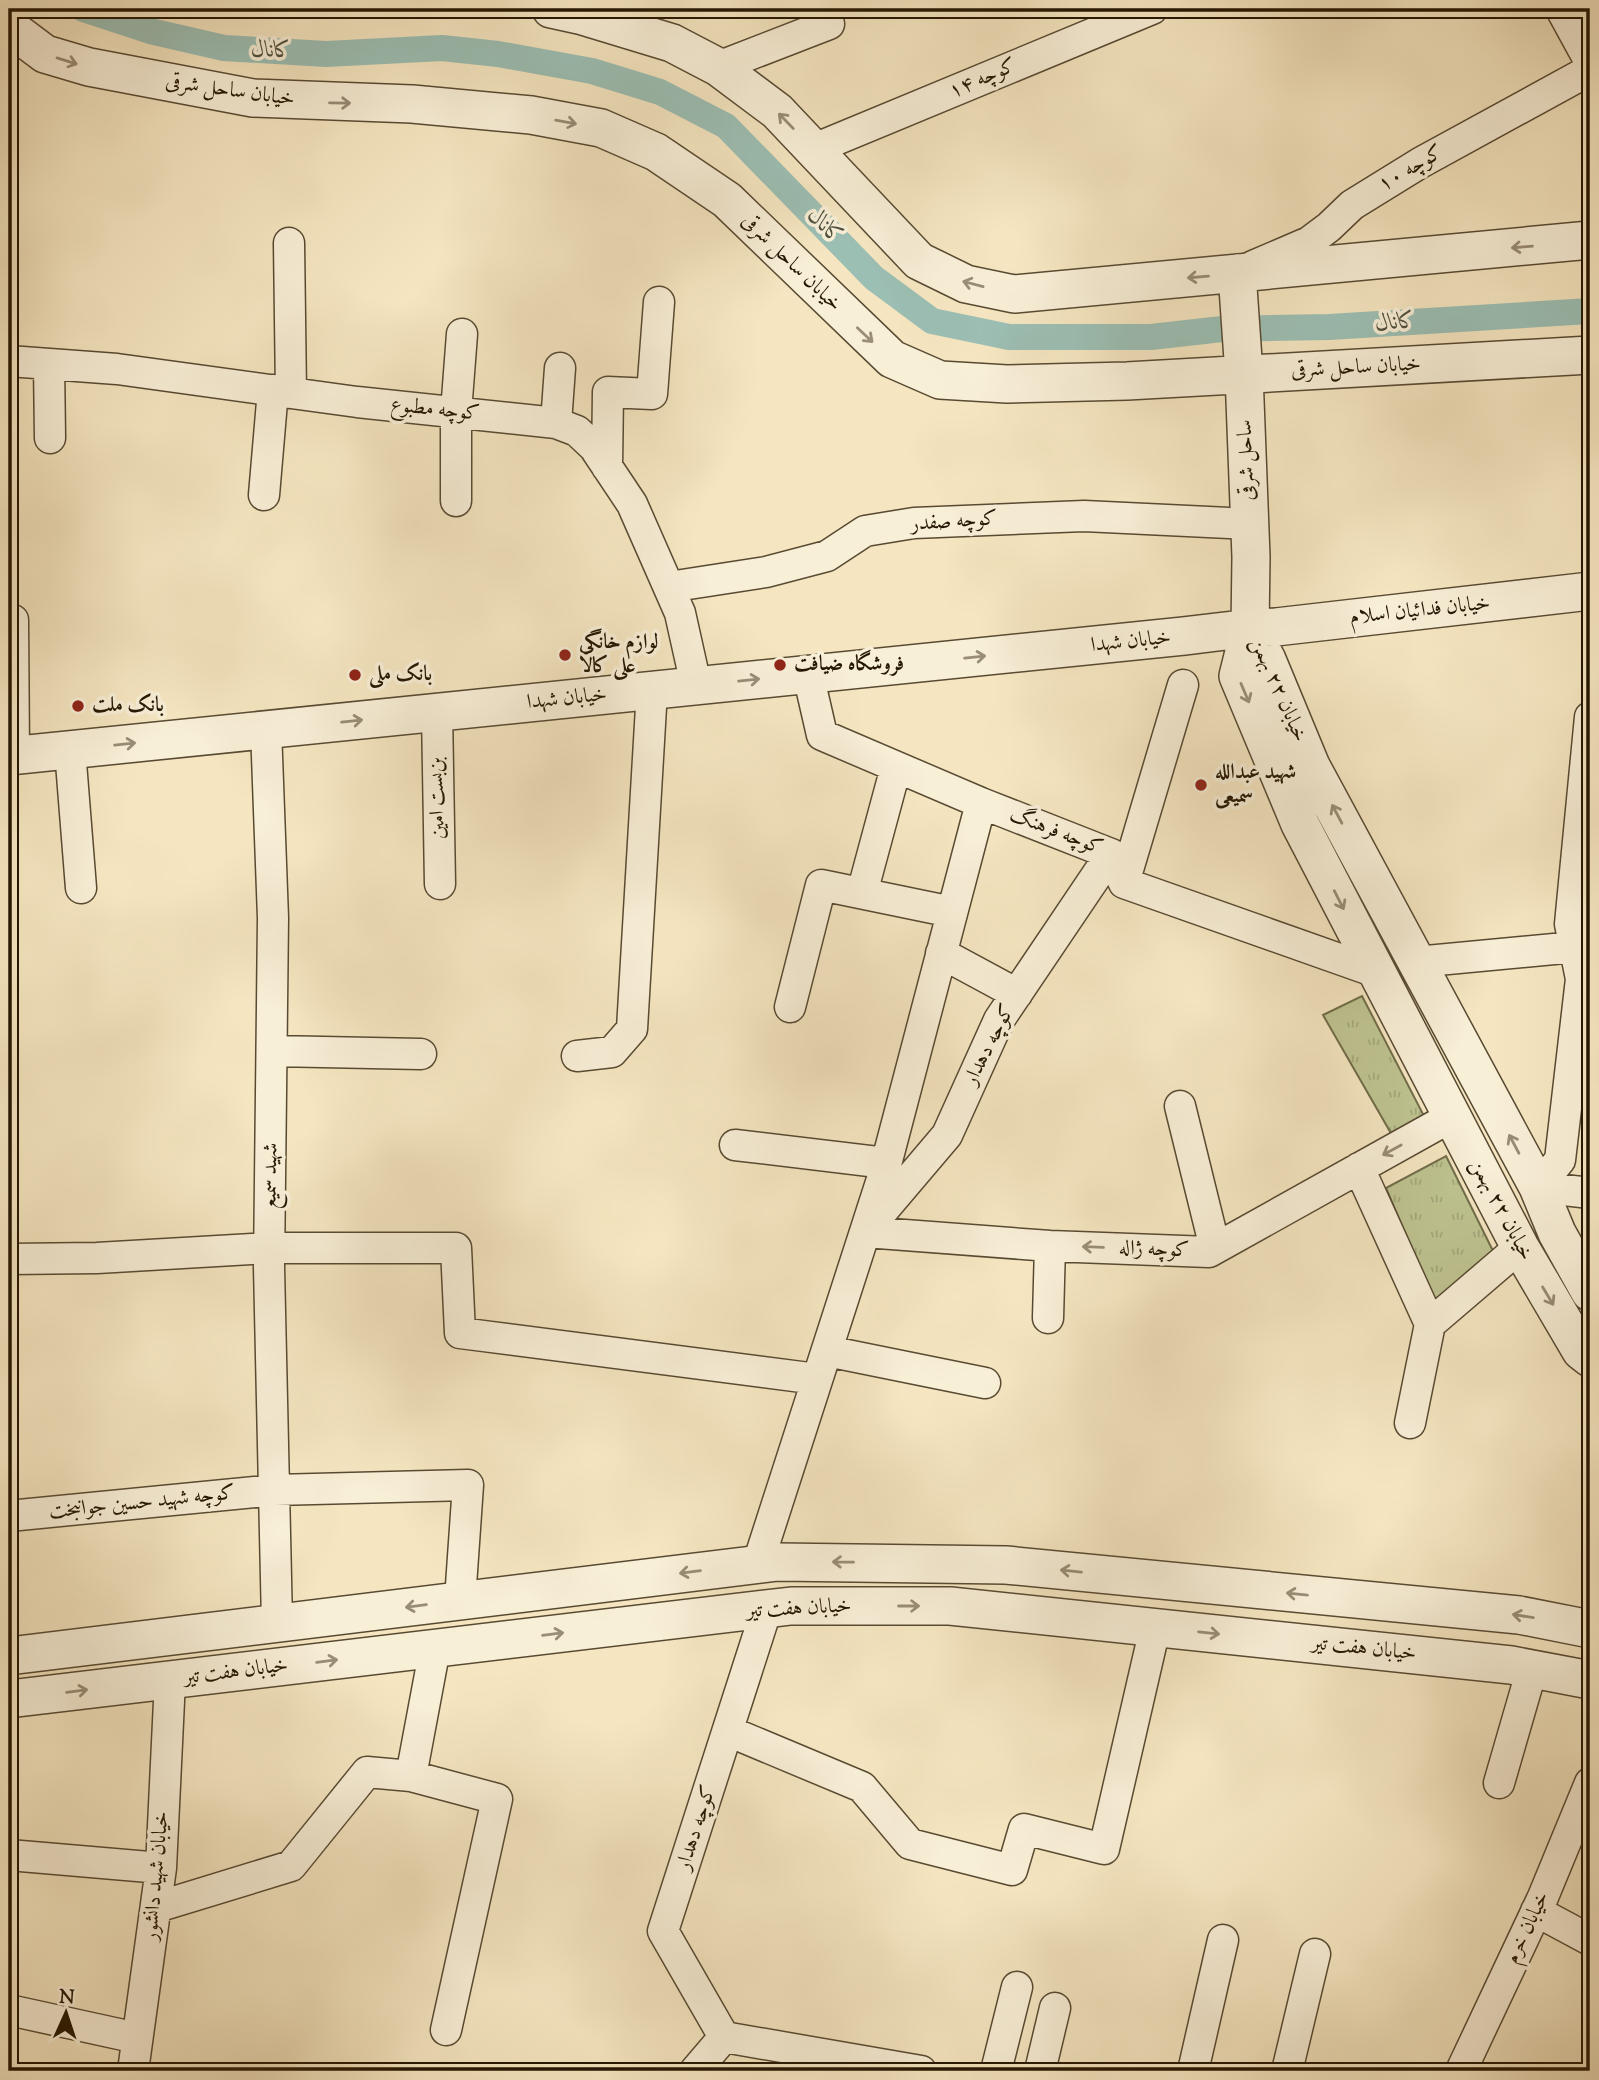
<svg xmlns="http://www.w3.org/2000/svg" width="1599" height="2080" viewBox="0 0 1599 2080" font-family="'Sorts Mill Goudy',Amiri,serif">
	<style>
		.grass { fill: url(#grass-tufts); stroke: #716d4a; stroke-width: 2 }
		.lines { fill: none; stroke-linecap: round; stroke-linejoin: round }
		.canal { stroke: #9cbfb4; stroke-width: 26 }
		.minor-casing { stroke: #584a32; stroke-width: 33 }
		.tertiary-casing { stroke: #584a32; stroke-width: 40 }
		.minor { stroke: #f8efd7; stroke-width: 30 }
		.tertiary { stroke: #f8efd7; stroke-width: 37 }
		.oneway { stroke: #998d77 }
		.poi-dot { fill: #8f2418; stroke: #f8efd7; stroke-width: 2.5 }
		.labels { text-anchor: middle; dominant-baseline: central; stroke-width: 7; stroke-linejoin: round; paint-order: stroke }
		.street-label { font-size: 21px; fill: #241602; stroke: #f8efd7 }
		.poi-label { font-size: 21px; font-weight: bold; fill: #241602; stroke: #f8efd7; text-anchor: start }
		.water-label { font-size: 23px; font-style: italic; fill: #4e5140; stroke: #f8efd7 }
	</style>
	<defs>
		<pattern id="grass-tufts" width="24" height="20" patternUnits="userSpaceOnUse" patternTransform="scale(1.75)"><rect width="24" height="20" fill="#bec491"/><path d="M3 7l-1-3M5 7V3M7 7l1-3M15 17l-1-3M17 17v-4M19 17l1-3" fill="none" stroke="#a3a87b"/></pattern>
	</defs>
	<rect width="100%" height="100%" fill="#f5e6c1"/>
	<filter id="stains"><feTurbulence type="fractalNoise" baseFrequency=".00286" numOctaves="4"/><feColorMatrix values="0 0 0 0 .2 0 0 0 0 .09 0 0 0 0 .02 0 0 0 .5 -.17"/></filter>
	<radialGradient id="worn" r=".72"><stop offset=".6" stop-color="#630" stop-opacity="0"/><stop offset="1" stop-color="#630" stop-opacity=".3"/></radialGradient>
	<path class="grass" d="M1362,996L1424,1116L1392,1135L1323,1015Z
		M1446,1156L1497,1259L1435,1303L1386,1188Z"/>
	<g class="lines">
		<path class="canal" d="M83,9L150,31L224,48L326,54L442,48L498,54L592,71L660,92L726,126L874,278L932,321L1009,337H1151L1222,329L1329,327L1590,311"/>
		<defs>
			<path id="minor" d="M1561,9L1590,62
				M718,67L829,24
				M814,149L1152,9
				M289,243L291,393
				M1253,266L1309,242L1329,227L1352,205L1420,163L1590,70
				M9,361L117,369L357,402L556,423L577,431L594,447L632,504L680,613L696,685
				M49,364L50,438
				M556,423L560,368
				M607,467L608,392L652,394L659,302
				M264,495L273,390
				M456,501V412L462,334
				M669,587L766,572L827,556L865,531L914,523L1084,516L1250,524
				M13,620L14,755
				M808,674L822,735L981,803L1111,854L1124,883L1376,972
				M437,712L440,884
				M1590,717L1570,924L1581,979L1560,1160L1538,1187L1590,1193
				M266,729L273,918L269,1267L277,1623
				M70,750L81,888
				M1124,883L1183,685
				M862,893L896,767
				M941,953L1017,994
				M1416,962L1575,947
				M790,1007L821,885L952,912
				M273,1051L421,1054
				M577,1056L612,1052L632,1029L652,690
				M1180,1106L1215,1248
				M735,1145L886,1163
				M1359,1168L1430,1324
				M874,1221L947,1135L999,1020L1111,854
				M865,1232L1050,1246L1209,1252L1451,1117
				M9,1259L97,1258L270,1248H456L460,1333L817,1379
				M1048,1318L1050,1246
				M827,1351L985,1383
				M1410,1423L1430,1324L1520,1247
				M9,1516L275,1490L468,1485L460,1600
				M758,1563L883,1176L981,803
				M728,1731L862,1787L910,1844L1012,1870L1024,1829L1104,1849L1155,1628
				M411,1776L435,1648
				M1499,1783L1532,1669
				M9,1855L161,1868
				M157,1907L291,1866L367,1772L411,1776L497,1799L446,2030
				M1536,1911L1590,1940
				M9,2010L137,2038
				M724,2037L663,1931L767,1608
				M724,2037L921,2071
				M133,2071L161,1868L170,1680
				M695,2071L724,2037
				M996,2071L1017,1987
				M1040,2071L1055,2008
				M1193,2071L1223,1940
				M1287,2071L1315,1954
				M1461,2071L1543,1897L1590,1783"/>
			<path id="tertiary" d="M551,9L583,16L672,43L718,67L777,111L919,261L966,284L1014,294L1590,240
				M9,27L45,54L89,67L253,98L412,104L531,115L601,128L656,152L727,200L892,359L940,380L1007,384L1127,381L1590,355
				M1237,273L1244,374L1251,557L1250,628L1238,676L1300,824L1520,1247L1581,1351L1590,1358
				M1250,628L1267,660L1311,766L1538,1187L1557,1233L1590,1292
				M9,756L1184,636L1250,628L1276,627L1590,591
				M9,1656L778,1562L1006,1565L1519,1615L1590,1629
				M9,1699L791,1606H950L1511,1665L1590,1680"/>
		</defs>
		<use href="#minor" class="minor-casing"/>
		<use href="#tertiary" class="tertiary-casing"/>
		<use href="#minor" class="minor"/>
		<use href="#tertiary" class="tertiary"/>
	</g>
	<defs><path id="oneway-shaft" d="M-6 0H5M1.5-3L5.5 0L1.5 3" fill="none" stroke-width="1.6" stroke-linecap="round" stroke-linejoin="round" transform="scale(1.75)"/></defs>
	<g class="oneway">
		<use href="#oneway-shaft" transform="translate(67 61) rotate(17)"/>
		<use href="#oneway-shaft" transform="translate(340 103) rotate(1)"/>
		<use href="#oneway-shaft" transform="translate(786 121) rotate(-134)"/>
		<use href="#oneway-shaft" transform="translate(566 122) rotate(10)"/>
		<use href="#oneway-shaft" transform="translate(1522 247) rotate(175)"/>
		<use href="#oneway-shaft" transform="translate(1198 277) rotate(175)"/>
		<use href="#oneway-shaft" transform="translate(973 284) rotate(-165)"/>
		<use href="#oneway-shaft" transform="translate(865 335) rotate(43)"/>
		<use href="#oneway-shaft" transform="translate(975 657) rotate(-6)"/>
		<use href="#oneway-shaft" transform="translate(749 680) rotate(-6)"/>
		<use href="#oneway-shaft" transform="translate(1245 693) rotate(67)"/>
		<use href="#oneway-shaft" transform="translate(352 721) rotate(-6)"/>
		<use href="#oneway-shaft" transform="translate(125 744) rotate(-6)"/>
		<use href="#oneway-shaft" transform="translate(1337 814) rotate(-118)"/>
		<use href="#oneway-shaft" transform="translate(1339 900) rotate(63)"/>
		<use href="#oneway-shaft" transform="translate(1514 1144) rotate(-118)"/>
		<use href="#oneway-shaft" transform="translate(1392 1150) rotate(151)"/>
		<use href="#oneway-shaft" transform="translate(1093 1247) rotate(-178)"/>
		<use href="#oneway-shaft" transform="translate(1548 1296) rotate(59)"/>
		<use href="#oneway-shaft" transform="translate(843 1562) rotate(-179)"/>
		<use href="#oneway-shaft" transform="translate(1071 1571) rotate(-174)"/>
		<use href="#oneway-shaft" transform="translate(690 1572) rotate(173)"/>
		<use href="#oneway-shaft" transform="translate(1297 1594) rotate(-174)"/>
		<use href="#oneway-shaft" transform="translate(416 1606) rotate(173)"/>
		<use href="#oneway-shaft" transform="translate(909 1606)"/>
		<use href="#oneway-shaft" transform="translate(1523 1616) rotate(-171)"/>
		<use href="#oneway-shaft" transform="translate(1209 1633) rotate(6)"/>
		<use href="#oneway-shaft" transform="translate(553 1634) rotate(-7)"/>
		<use href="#oneway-shaft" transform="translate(327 1661) rotate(-7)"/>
		<use href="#oneway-shaft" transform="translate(77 1691) rotate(-7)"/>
	</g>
	<g class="poi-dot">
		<circle cx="565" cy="655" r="7"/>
		<circle cx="780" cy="665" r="7"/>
		<circle cx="355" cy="675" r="7"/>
		<circle cx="78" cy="706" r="7"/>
		<circle cx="1201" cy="785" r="7"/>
	</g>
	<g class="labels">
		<g class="street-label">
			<text transform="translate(983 79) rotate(-23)">کوچه ۱۴</text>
			<text transform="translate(230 91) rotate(8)">خیابان ساحل شرقی</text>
			<text transform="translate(1411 169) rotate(-30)">کوچه ۱۰</text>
			<text transform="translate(791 263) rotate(44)">خیابان ساحل شرقی</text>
			<text transform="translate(1356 368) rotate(-3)">خیابان ساحل شرقی</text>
			<text transform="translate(435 410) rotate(6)">کوچه مطبوع</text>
			<text transform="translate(1247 460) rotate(-92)">ساحل شرقی</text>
			<text transform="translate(954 522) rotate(-4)">کوچه صفدر</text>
			<text transform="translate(1420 611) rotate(-6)">خیابان فدائیان اسلام</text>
			<text transform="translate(1131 642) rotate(-6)">خیابان شهدا</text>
			<text transform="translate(1278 690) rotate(66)">خیابان ۲۲ بهمن</text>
			<text transform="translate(567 699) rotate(-6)">خیابان شهدا</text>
			<text transform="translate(438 798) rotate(-91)">بن‌بست امین</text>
			<text transform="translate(1056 832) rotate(21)">کوچه فرهنگ</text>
			<text transform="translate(990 1045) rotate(-63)">کوچه دهدار</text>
			<text transform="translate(271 1176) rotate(-89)">شهید سمیع</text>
			<text transform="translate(1501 1210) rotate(62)">خیابان ۲۲ بهمن</text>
			<text transform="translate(1154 1250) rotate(2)">کوچه ژاله</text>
			<text transform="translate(142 1503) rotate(-6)">کوچه شهید حسین جوانبخت</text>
			<text transform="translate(799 1609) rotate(-3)">خیابان هفت تیر</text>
			<text transform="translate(1364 1649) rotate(6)">خیابان هفت تیر</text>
			<text transform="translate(236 1672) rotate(-7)">خیابان هفت تیر</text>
			<text transform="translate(697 1828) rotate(-72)">کوچه دهدار</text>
			<text transform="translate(157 1876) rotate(-85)">خیابان شهید دانشور</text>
			<text transform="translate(1528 1928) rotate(-65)">خیابان خرم</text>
		</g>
		<g class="poi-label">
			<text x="579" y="643">لوازم خانگی<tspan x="579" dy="24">علی کالا</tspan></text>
			<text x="794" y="665">فروشگاه ضیافت</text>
			<text x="369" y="675">بانک ملی</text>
			<text x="92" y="706">بانک ملت</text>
			<text x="1215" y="773">شهید عبدالله<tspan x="1215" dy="24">سمیعی</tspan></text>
		</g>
		<g class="water-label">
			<text transform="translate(272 51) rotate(3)">کانال</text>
			<text transform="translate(825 227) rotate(46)">کانال</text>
			<text transform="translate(1396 323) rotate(-4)">کانال</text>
		</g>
	</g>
	<rect width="1599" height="2080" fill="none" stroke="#f5e6c1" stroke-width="35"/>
	<rect x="10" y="10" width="1578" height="2059" fill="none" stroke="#241602" stroke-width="3.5"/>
	<rect x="18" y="18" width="1564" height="2045" fill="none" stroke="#241602" stroke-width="2"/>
	<g transform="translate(66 2013) rotate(3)" stroke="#f8efd7" stroke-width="5" paint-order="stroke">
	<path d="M0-5L12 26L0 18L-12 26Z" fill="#241602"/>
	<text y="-10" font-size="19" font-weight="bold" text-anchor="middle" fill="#241602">N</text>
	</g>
	<rect width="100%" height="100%" filter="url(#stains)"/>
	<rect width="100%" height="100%" fill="url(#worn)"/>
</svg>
